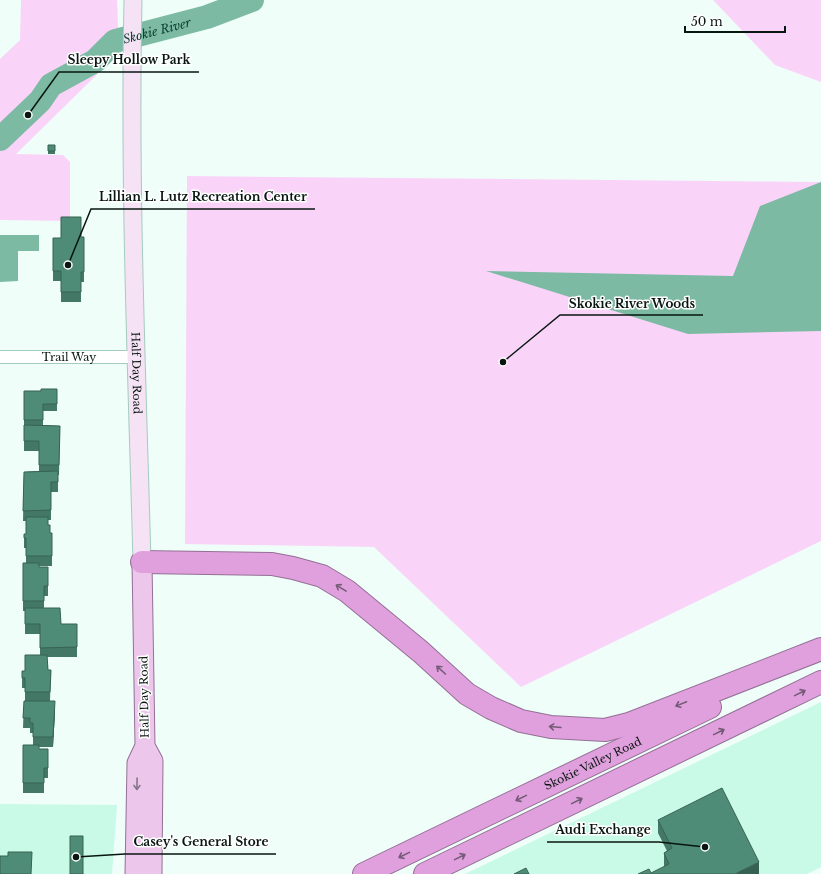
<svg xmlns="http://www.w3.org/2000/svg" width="821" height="874" viewBox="0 0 821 874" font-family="'Libre Baskerville',serif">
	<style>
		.built { fill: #c9fae7 }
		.green { fill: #fad4f8 }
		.water { fill: #7cbaa3 }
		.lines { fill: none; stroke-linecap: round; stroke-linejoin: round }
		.river { stroke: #7cbaa3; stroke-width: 24 }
		.street-casing { stroke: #a5cbbd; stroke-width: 14 }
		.secondary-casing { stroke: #a5cbbd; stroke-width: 19 }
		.primary-casing { stroke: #947096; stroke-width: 21 }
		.highway-casing { stroke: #947096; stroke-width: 24 }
		.street { stroke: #fff; stroke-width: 12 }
		.secondary { stroke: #f6e2f5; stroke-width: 17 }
		.primary { stroke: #ecc6eb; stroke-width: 19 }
		.highway { stroke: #e0a0dd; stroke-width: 22 }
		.wall { fill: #447866 }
		.shaded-wall { fill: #376253 }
		.building { fill: #4f8c77; stroke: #376253 }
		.oneway { stroke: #745b77 }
		.oneway2 { stroke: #857789 }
		.labels { text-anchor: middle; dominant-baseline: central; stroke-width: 3; stroke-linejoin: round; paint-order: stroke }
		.street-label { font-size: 11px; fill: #081611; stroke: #fff }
		.water-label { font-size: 12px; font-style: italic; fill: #094132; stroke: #fff }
		.leader { fill: none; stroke: #081611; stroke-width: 1.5 }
		.callout-dot { fill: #081611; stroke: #fff; stroke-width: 1.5 }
		.callout-label { font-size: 12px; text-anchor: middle; font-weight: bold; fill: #081611; stroke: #fff; stroke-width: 3; stroke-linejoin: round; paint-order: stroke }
	</style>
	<rect width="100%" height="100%" fill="#effef8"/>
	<path class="built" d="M821,702V867L807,874H465Z
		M0,804L117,805L112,874H0Z"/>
	<path class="green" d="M21,0H117L119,53L16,154L63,155L70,162V221L0,220V59L20,40Z
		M713,0H821V82L775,65Z
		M187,176L821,182V541L521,687L374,547L185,544Z"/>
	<path class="water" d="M821,182V331L688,334L486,271L733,276L760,206Z
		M0,235H39V251H18V281L0,282Z"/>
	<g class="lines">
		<path class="river" id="s1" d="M0,139L40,101L51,85L95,61L115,41L207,17L252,0"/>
		<defs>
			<g id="street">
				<path id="s2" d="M0,357H137"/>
			</g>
			<g id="secondary">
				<path id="s3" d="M133,0C129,187 137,375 142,562"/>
			</g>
			<path id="primary" d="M145,746L153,761L152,874
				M135,874L137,763L145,746L142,562"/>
			<g id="highway">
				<path d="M142,562L272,564L293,568L322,576L347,591L421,652L467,694L491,708L521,721L551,727L605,730L629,724L821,649"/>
				<path id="s4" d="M364,874L710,707"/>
				<path d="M425,874L821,682"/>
			</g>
		</defs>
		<use href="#street" class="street-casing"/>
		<use href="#secondary" class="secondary-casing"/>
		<use href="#primary" class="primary-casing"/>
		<use href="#highway" class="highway-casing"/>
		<use href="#street" class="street"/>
		<use href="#secondary" class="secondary"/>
		<use href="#primary" class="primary"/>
		<use href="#highway" class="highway"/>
	</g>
	<path class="wall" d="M48,145H55V154H48Z
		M81,237H84V282H81V302H61V281H53V271Z
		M57,389V411H43V425L60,426L59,475H58V492H51V520H48V525L50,533H52V566H39V567H48V596H44V608L61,624H77V657H47L48,670H51L50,701L55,711L53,747H39V749H48V778H44V793H23V745H33V733H30V728H23L24,701H25V688H22V671H25L40,655V634H25V611H23V563H26V548H24V534H26V521H23L24,472L39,471V451H24V391H41Z
		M658,820L759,874L664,867V853L667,851L658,833Z"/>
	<path class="shaded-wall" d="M55,701V711L53,747V737Z
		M759,862V874H735Z"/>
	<path class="building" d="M48,145H55V151H48Z
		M61,217H81V237H84V272H81V292H61V271H53V238H61Z
		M41,389H57V404H43V420H24V391H41Z
		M24,425L60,426L59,465H39V441H24Z
		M58,471V482H51V510L23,511L24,472Z
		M26,517H48V525H50V533H52V556H26V538H24V534H26Z
		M23,563H39V567H48V586H44V601H23Z
		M25,608H60L61,624H77V647L40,648V624H25Z
		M25,655H47L48,670H51L50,692H25V678H22V671H25Z
		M24,701H55L53,737H33V723H30V718H23Z
		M23,745H39V749H48V768H44V783H23Z
		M722,788L759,862L735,874H638L649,869L651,873L669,864L664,853L672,848L658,820Z
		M70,836H83V874H70Z
		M8,852H32L31,874H0V856H8Z
		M526,868L529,874H514Z"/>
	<defs><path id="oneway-shaft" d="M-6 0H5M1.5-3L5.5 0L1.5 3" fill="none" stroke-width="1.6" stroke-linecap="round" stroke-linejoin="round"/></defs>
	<g class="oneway">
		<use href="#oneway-shaft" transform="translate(341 588) rotate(-149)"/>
		<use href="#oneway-shaft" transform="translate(441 670) rotate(-138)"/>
		<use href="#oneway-shaft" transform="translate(800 693) rotate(-26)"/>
		<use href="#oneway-shaft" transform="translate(681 704) rotate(158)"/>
		<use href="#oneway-shaft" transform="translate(555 727) rotate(-175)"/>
		<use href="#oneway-shaft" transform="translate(719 732) rotate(-26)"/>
		<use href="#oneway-shaft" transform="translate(521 798) rotate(154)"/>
		<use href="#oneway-shaft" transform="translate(577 801) rotate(-26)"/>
		<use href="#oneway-shaft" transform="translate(404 855) rotate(154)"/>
		<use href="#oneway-shaft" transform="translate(460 857) rotate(-26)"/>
	</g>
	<use class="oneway2" href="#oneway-shaft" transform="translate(137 784) rotate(91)"/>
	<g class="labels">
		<g class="street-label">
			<text stroke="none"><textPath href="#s2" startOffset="69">Trail Way</textPath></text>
			<text stroke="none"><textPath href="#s3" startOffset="373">Half Day Road</textPath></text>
			<text transform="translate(144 697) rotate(-91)">Half Day Road</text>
			<text stroke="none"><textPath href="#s4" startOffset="254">Skokie Valley Road</textPath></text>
		</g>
		<g class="water-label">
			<text stroke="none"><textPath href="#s1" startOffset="196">Skokie River</textPath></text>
		</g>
	</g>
	<path class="leader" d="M28 115L59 72H199M68 265L91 209H315M503 362L560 315H703M705 847L659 842H547M76 857L125 854H276"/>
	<g class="callout-dot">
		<circle cx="28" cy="115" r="4"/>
		<circle cx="68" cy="265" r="4"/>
		<circle cx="503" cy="362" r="4"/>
		<circle cx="705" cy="847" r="4"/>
		<circle cx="76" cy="857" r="4"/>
	</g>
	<g class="callout-label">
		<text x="129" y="64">Sleepy Hollow Park</text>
		<text x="203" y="201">Lillian L. Lutz Recreation Center</text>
		<text x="632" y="308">Skokie River Woods</text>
		<text x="603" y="834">Audi Exchange</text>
		<text x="201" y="846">Casey's General Store</text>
	</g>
	<path d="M685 26v6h100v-6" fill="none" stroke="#081611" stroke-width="2"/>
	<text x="691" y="26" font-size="12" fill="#081611" stroke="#ffffff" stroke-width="3" paint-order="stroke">50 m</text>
</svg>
